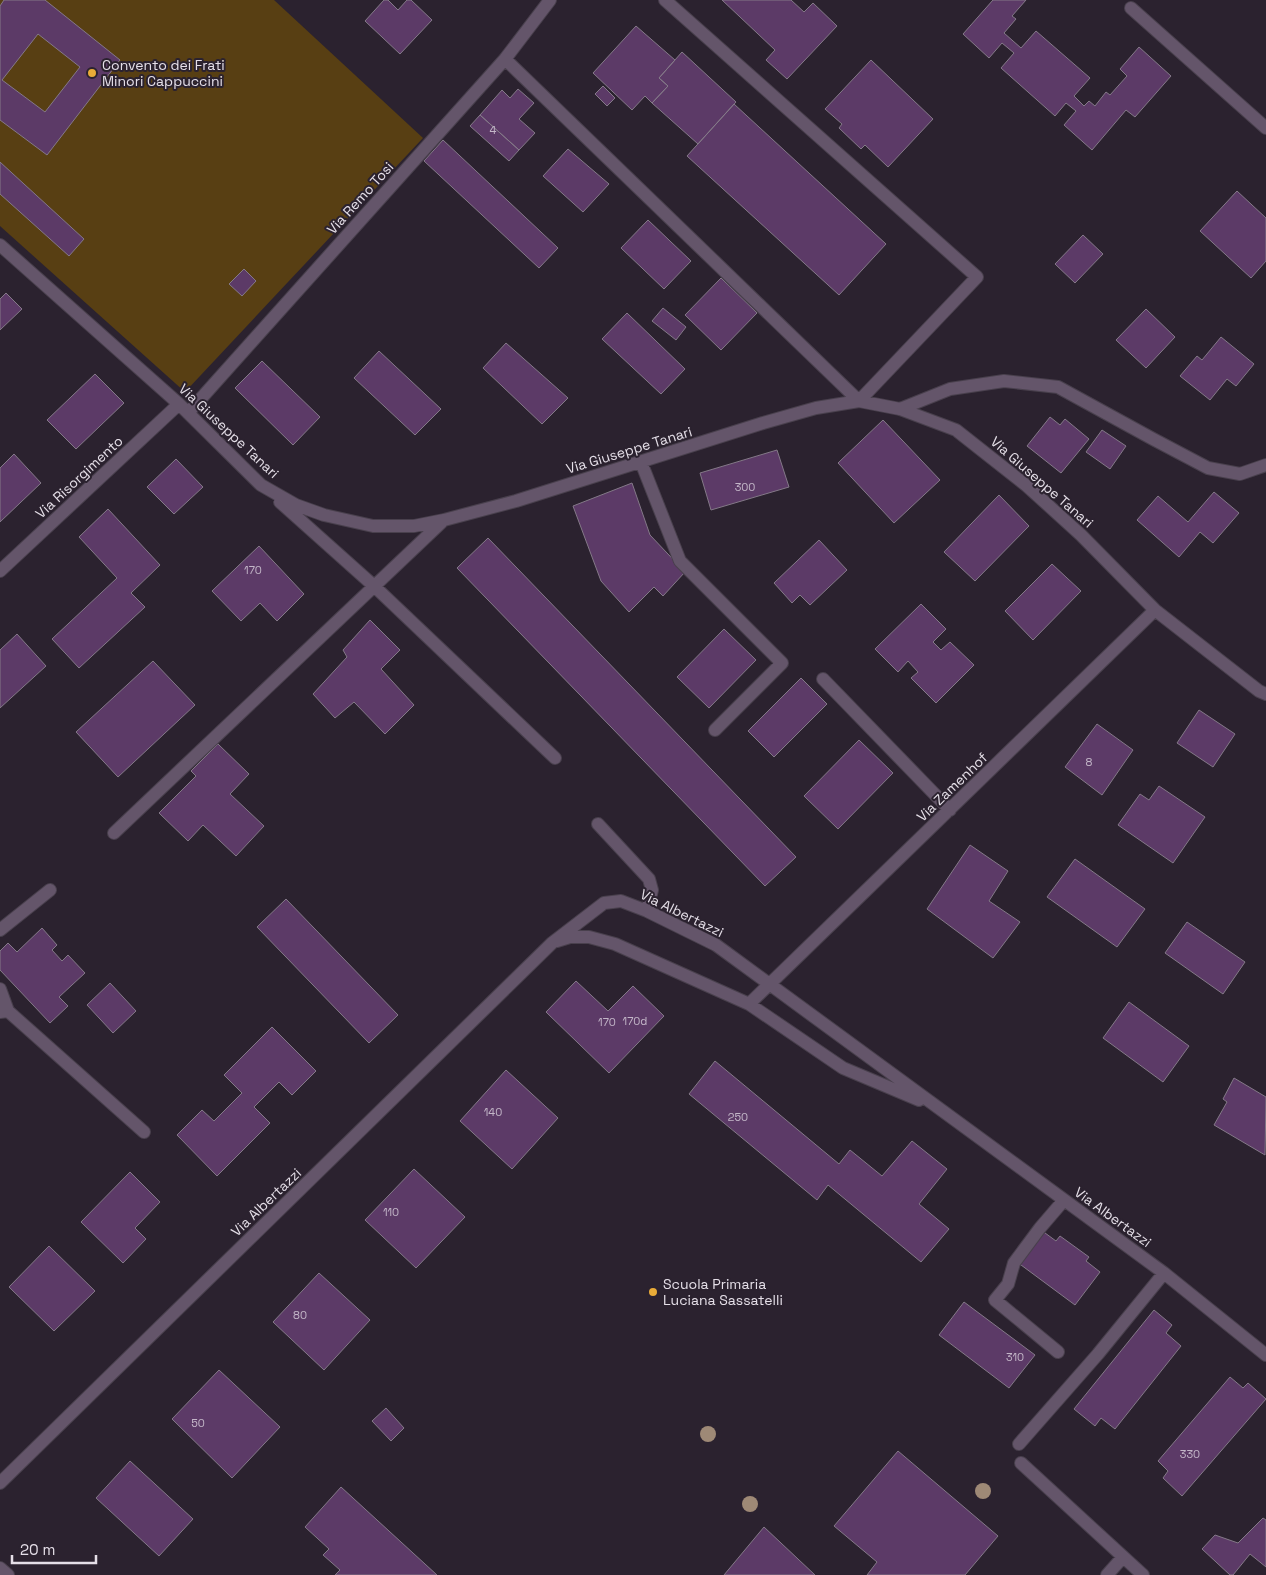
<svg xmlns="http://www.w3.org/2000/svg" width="1266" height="1575" viewBox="0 0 1266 1575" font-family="'Space Grotesk',sans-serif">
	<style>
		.green { fill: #583f13 }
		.building { fill: #5c3a67; stroke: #847988; fill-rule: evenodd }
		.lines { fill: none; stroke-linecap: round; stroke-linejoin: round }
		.minor-casing { stroke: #49404d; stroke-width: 14 }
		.minor { stroke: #64556a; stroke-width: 12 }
		.tree { fill: #9e8976 }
		.poi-dot { fill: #e9ab38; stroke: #2b222f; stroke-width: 2 }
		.labels { text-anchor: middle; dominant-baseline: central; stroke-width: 4; stroke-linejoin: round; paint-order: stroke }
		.number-label { font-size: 11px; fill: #c3b6c8 }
		.poi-label { font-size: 14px; fill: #e5dfe8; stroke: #2b222f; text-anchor: start }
		.street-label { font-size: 14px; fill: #e5dfe8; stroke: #2b222f }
	</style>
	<rect width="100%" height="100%" fill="#2b222f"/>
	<path class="green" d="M0,0H274L423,138L185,392L0,226Z"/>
	<path class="building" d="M4,0H45L120,60L47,155L0,120V6ZM38,34L80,67L45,112L2,80Z
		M384,0H388L398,10L407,0H411L432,20L400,54L365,21Z
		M722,0H791L804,12L813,3L837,26L787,79L766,60L775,50Z
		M993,0H1026L1012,16L1016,19L1004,33L1021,48L1036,31L1090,78L1074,96L1084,106L1089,101L1095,106L1106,92L1110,95L1127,76L1120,69L1139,47L1171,76L1135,117L1126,110L1092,150L1064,125L1076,111L1066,103L1055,116L1001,68L1014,53L1002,43L989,58L963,34Z
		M636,26L675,60L659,78L668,86L652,103L645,96L632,110L593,73Z
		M682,52L736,102L698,144L652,103L668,86L659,78Z
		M871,60L933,119L888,167L865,145L861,149L839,128L842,124L825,109Z
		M603,86L615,98L607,106L595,94Z
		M518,89L534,103L519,119L535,133L519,150L480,115L502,90L510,98Z
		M734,104L886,244L839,295L687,156Z
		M480,115L519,150L509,161L470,126Z
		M443,140L558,248L539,268L424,161Z
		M568,149L609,184L583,212L543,176Z
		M0,162L84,239L69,256L0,194Z
		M1237,191L1266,218V261L1251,278L1200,231Z
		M648,220L691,261L664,289L621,248Z
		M1083,235L1103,254L1075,283L1055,264Z
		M244,269L256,281L242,296L229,284Z
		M721,278L757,313L721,350L685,315Z
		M6,293L22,309L0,330V299Z
		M663,308L686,327L676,340L652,321Z
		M1146,309L1175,337L1146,368L1116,340Z
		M627,313L685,369L661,394L602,339Z
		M1221,337L1254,364L1236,386L1227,379L1210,400L1180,376L1197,356L1202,360Z
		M506,343L568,398L542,424L483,368Z
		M379,351L441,409L415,435L354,378Z
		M262,361L320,417L293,445L235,388Z
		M95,374L124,403L76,449L47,420Z
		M1050,417L1060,425L1065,419L1089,439L1061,473L1027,446Z
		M883,420L940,480L894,523L838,463Z
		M1102,430L1126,446L1110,469L1086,452Z
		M777,450L789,487L711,510L700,473Z
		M14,454L41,483L0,522V468Z
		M176,459L203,487L174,514L147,487Z
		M632,483L650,535L685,572L663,596L654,587L629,612L601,581L573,506Z
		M1214,492L1239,513L1213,543L1200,532L1179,557L1137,520L1158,496L1188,522Z
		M999,495L1029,526L975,581L944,552Z
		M108,509L160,565L131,593L145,607L79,668L52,639L117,578L79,537Z
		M488,538L796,857L765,886L457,568Z
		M819,540L847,570L810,605L800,595L792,603L774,583Z
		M259,546L304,594L277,621L260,603L241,621L212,591Z
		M1052,564L1081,591L1033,640L1005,611Z
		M921,604L946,629L933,642L941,650L950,642L974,665L936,703L911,678L918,672L908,661L898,672L875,649Z
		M370,620L400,650L381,669L414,705L385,734L354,702L335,718L313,694L347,657L343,650Z
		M724,629L756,660L709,708L677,677Z
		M17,634L46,666L0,708V650Z
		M153,661L195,705L118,777L76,732Z
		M801,678L827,704L774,757L748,731Z
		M1199,710L1235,734L1213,767L1177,743Z
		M1097,724L1133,750L1102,795L1065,767Z
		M859,740L893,773L838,829L804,796Z
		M218,744L249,774L230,794L264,826L236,856L203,825L188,841L159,813L196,776L191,771Z
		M1159,786L1205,817L1173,863L1118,825L1140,794L1149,800Z
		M970,845L1008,871L989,901L1020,922L993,958L927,909Z
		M1075,859L1145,909L1117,947L1047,897Z
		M286,899L398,1015L369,1043L257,927Z
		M1187,922L1245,962L1223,994L1165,953Z
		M42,928L57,945L52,950L62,961L68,955L85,973L59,997L68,1006L50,1023L0,970V951L8,943L17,952Z
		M576,981L608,1011L633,986L664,1016L609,1073L546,1012Z
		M110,983L136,1011L113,1033L87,1005Z
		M1129,1002L1189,1046L1163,1082L1103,1038Z
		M272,1027L316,1071L292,1095L279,1082L254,1107L270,1123L217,1176L177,1135L202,1110L214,1121L242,1093L224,1075Z
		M715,1061L839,1164L850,1150L882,1176L912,1141L947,1169L919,1204L949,1229L921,1262L828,1185L817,1200L689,1094Z
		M506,1070L558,1118L512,1169L460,1121Z
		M1234,1078L1266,1097L1265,1155L1214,1125L1227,1102L1223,1099Z
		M414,1169L465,1217L416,1268L365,1220Z
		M130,1172L160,1202L135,1228L146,1239L123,1263L81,1222Z
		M1041,1230L1056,1241L1060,1236L1089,1257L1086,1261L1100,1272L1075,1305L1017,1262Z
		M49,1246L95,1291L54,1331L9,1287Z
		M319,1273L370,1320L324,1370L273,1322Z
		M964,1302L1035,1355L1009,1388L939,1335Z
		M1154,1310L1172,1325L1166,1333L1181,1346L1115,1429L1101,1418L1095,1426L1074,1409Z
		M219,1370L280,1427L232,1478L172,1419Z
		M1230,1377L1243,1388L1248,1383L1266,1399L1182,1496L1163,1478L1168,1471L1158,1461Z
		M386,1408L404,1428L391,1441L372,1421Z
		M898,1451L998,1536L965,1575H867L877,1562L834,1526Z
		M130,1461L193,1519L159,1556L96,1498Z
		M341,1487L437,1575H335L340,1570L323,1555L329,1549L305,1527Z
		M1263,1518L1266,1520V1567L1250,1554L1233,1575H1230L1202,1549L1215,1535L1238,1543Z
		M764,1527L815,1575H724Z"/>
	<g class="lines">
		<defs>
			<path id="minor" d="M1131,8L1266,128
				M505,59L859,401L977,277L665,0
				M0,245L179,404L261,485L296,505L324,515L373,526H414L444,520L516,501L763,423L816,408L859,401L900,409L956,430L1027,486L1081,535L1155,610L1259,691L1266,694
				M900,409L950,389L1004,381L1058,387L1153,439L1208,468L1240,474L1266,465
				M188,413L505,59L550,0
				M641,462L680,561L782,663L715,730
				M280,502L374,586L555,758
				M0,571L179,404
				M823,679L950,810
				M598,824L649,879L652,890L647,911
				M114,833L444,520
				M0,930L50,890
				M557,941L570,937H589L615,944L749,1004L843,1068L919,1100
				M0,989L8,1011
				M749,1004L1155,610
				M0,1012L8,1011L144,1132
				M1058,1352L995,1300L1008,1284L1014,1263L1040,1228L1064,1200
				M1019,1444L1098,1354L1164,1273
				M1021,1463L1143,1575
				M0,1483L552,943L604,903L621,901L647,911L716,945L1164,1273L1266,1355
				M0,1568L8,1575
				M1107,1575L1123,1557"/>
		</defs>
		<use href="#minor" class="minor-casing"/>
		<use href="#minor" class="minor"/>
	</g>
	<g class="tree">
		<circle cx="708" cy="1434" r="8"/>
		<circle cx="983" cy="1491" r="8"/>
		<circle cx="750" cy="1504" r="8"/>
	</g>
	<g class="poi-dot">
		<circle cx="92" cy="73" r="5"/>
		<circle cx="653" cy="1292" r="5"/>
	</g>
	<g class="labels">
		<g class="number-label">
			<text x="493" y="130">4</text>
			<text x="745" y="487">300</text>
			<text x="253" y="570">170</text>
			<text x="1089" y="762">8</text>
			<text x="635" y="1021">170d</text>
			<text x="607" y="1022">170</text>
			<text x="493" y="1112">140</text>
			<text x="738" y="1117">250</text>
			<text x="391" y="1212">110</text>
			<text x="300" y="1315">80</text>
			<text x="1015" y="1357">310</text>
			<text x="198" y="1423">50</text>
			<text x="1190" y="1454">330</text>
		</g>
		<g class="poi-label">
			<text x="102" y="65">Convento dei Frati<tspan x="102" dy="16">Minori Cappuccini</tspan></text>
			<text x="663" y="1284">Scuola Primaria<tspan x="663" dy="16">Luciana Sassatelli</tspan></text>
		</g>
		<g class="street-label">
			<text transform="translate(360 198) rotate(-48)">Via Remo Tosi</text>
			<text transform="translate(229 431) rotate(43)">Via Giuseppe Tanari</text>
			<text transform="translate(629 450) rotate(-17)">Via Giuseppe Tanari</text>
			<text transform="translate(79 477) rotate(-43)">Via Risorgimento</text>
			<text transform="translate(1042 482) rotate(41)">Via Giuseppe Tanari</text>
			<text transform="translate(952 787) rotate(-44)">Via Zamenhof</text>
			<text transform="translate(682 913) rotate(26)">Via Albertazzi</text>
			<text transform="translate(266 1202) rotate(-44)">Via Albertazzi</text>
			<text transform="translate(1113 1217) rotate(36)">Via Albertazzi</text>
		</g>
	</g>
	<path d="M12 1555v8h84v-8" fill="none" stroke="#e5dfe8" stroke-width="2.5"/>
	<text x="20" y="1555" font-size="15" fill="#e5dfe8" stroke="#2b222f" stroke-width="4" paint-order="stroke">20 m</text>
</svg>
